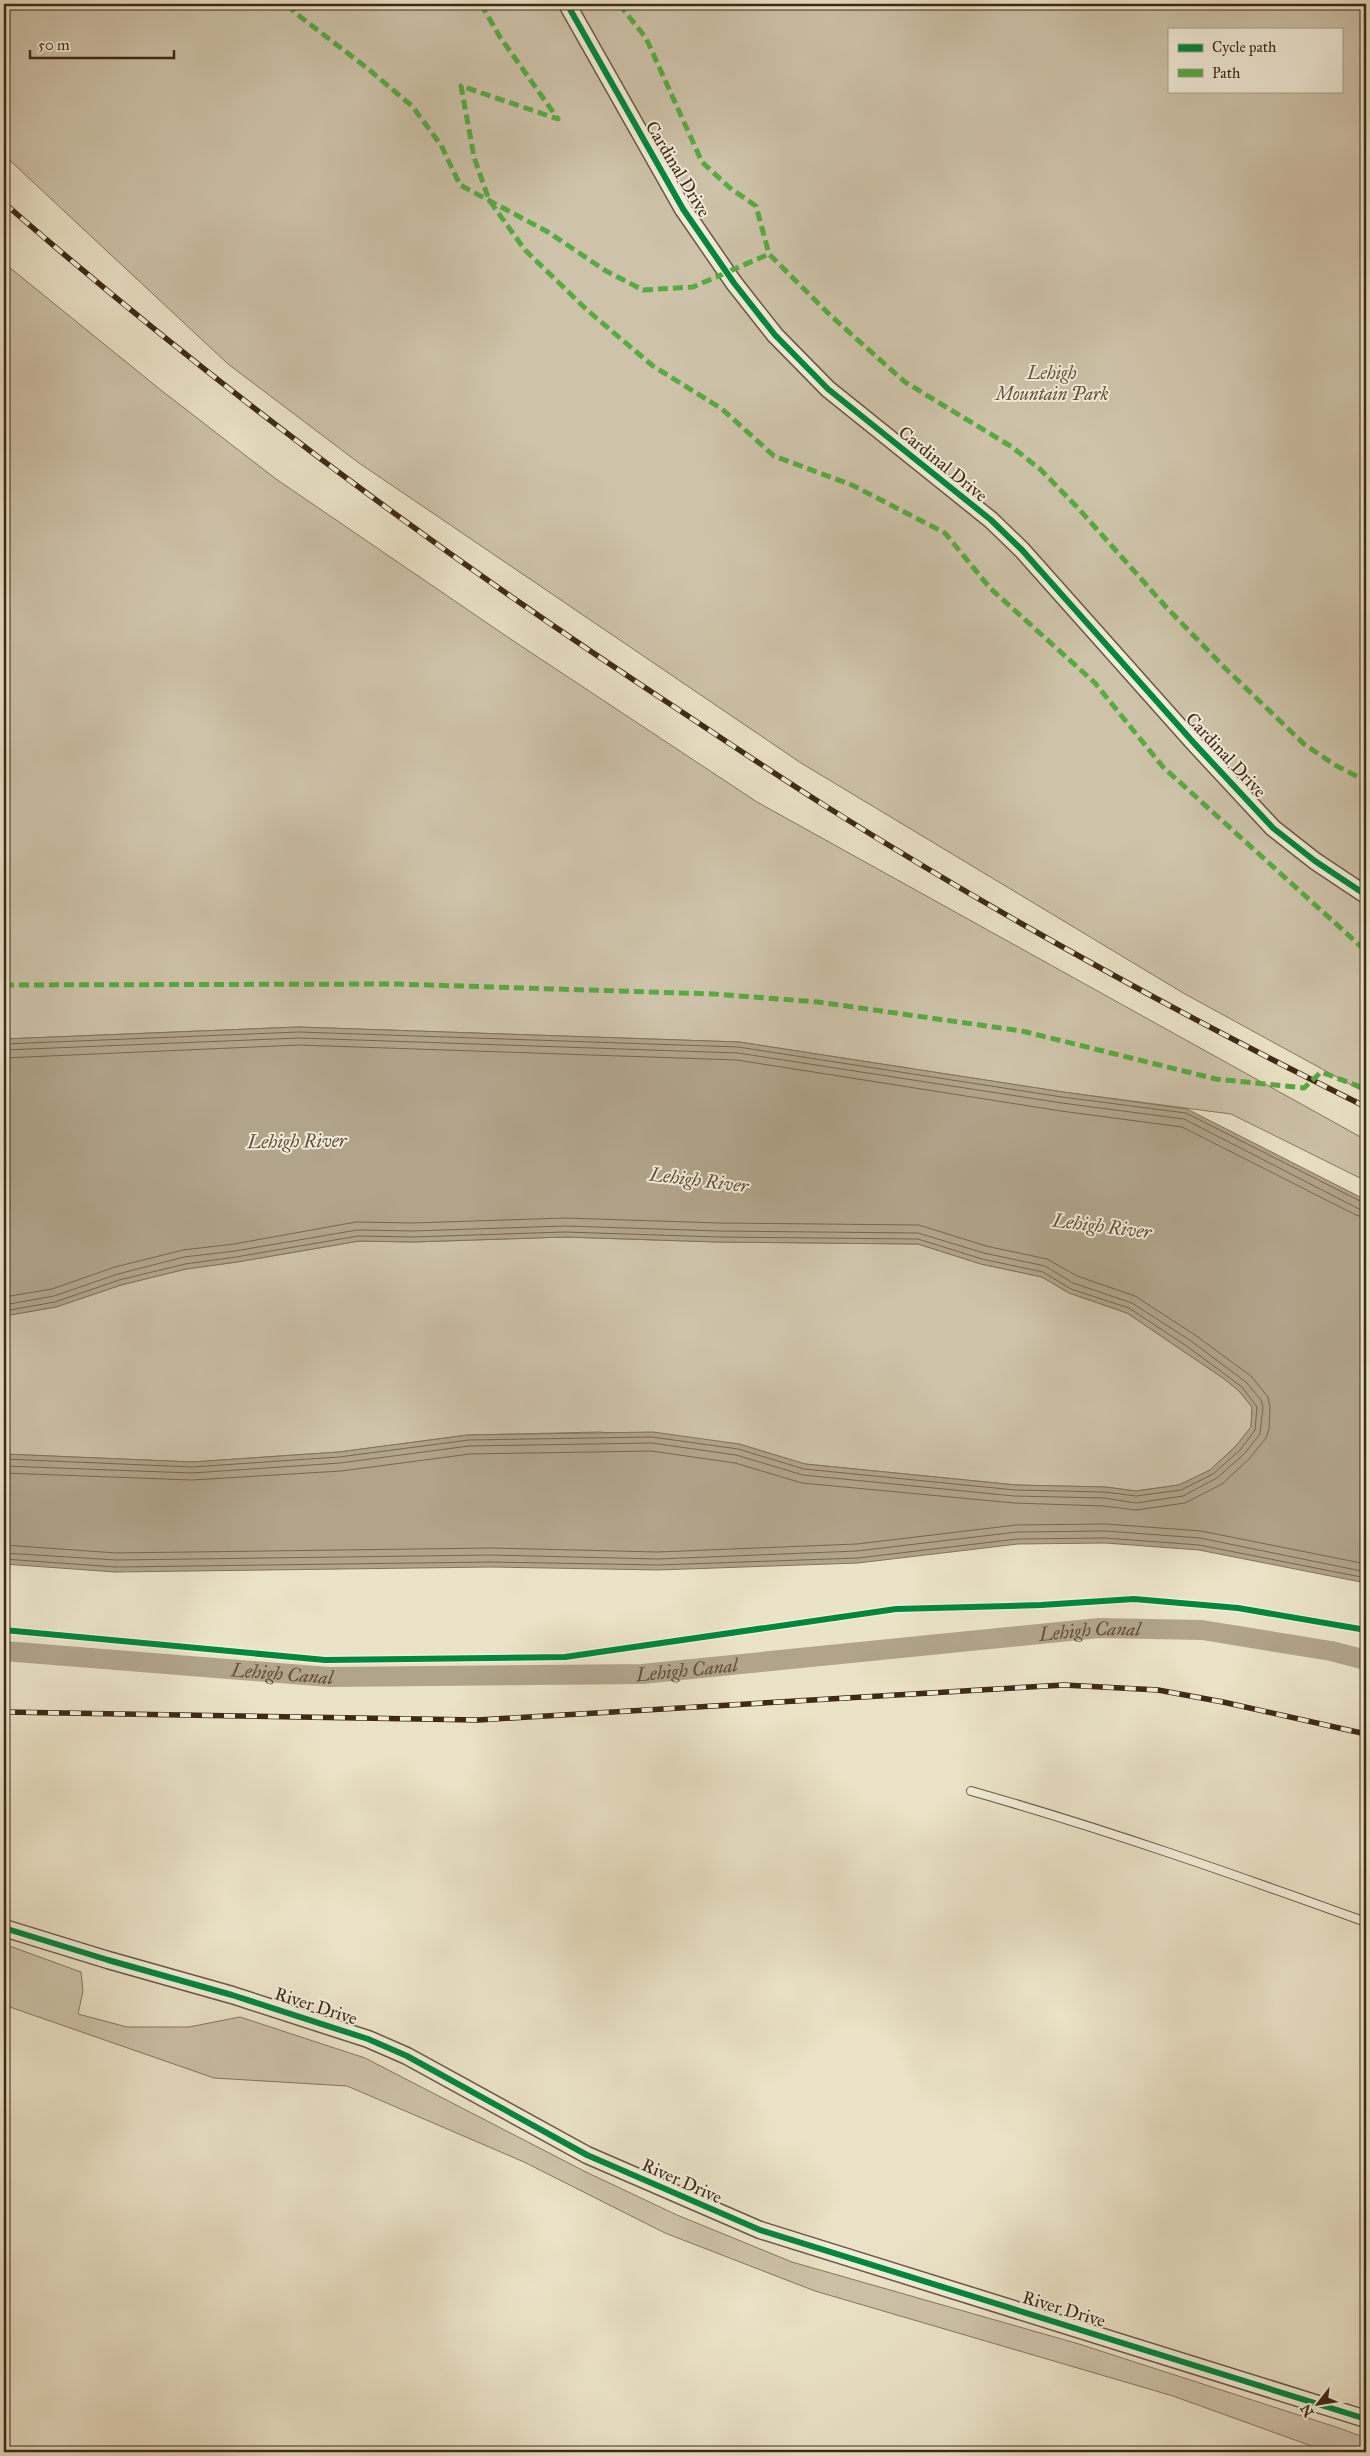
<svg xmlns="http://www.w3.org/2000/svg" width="1370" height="2456" viewBox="0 0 1370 2456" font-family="'IM FELL Great Primer',serif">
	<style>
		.green { fill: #cec3aa; stroke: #867660; fill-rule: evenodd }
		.water { fill: #b1a48b; stroke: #83735c }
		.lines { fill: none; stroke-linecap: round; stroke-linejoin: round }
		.shore { stroke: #786650; stroke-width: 1 }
		.canal { stroke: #b1a48b; stroke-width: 20 }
		.service-casing { stroke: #6a5842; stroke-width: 10 }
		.minor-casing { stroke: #6a5842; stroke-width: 19 }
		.service { stroke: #f2eddb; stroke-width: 8 }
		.minor { stroke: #f2eddb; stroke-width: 16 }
		.rail-casing { stroke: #3f2915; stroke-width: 5.5 }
		.rail { stroke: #f2eddb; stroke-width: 4; stroke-dasharray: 11; stroke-linecap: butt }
		.quiet { stroke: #56ab42; stroke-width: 5; stroke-dasharray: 10 5; stroke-linecap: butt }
		.cycleway-casing { stroke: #f2eddb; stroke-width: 9 }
		.cycleway { stroke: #00873e; stroke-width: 6 }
		.labels { text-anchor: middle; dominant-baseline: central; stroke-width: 4; stroke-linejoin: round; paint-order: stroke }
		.street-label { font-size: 18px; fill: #3f2915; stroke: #f2eddb }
		.park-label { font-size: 18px; font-style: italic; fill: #63503a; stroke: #f2eddb }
		.water-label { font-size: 19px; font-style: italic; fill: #614e38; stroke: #f2eddb }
	</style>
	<rect width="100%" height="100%" fill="#ebe3c8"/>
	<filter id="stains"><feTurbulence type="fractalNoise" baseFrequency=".004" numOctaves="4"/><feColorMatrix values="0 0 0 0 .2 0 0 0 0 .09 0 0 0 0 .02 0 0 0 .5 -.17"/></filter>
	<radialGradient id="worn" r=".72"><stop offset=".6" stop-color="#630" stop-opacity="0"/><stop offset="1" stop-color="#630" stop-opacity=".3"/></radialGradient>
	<path class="green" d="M4,4H1366V1093L1185,994L801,763L359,463L228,364L4,155ZM1169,29H1341V91H1169Z
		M4,263L162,391L276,479L512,640L757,802L1366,1140V1181L1231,1114L1063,1092L739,1042L298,1027L4,1039Z
		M565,1237L718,1242L918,1244L981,1264L1042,1277L1069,1293L1127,1313L1223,1378L1239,1391L1252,1407L1251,1427L1236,1446L1210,1470L1179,1485L1136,1491L1105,1487L1016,1485L805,1464L739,1444L600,1432L468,1435L339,1452L192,1462L4,1454V1316L56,1307L121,1285L186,1269L237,1262L359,1241L413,1242Z
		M4,1944L81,1972L83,1991L78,2014L127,2027H189L240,2017L365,2058L586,2172L677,2215L792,2262L1079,2344L1342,2429L1366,2438V2452H1328L1173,2396L815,2291L665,2233L524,2162L347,2086L214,2078L4,2005Z"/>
	<path class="water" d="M298,1027L739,1042L1063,1092L1187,1109L1366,1200V1583L1199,1550L1105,1543L1018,1544L858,1563L658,1570L491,1567L115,1572L4,1564V1454L192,1462L339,1452L468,1435L653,1432L739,1444L805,1464L1016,1485L1105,1487L1136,1491L1179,1485L1210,1470L1236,1446L1251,1427L1252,1407L1239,1391L1223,1378L1127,1313L1069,1293L1042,1277L981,1264L918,1244L718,1242L565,1237L413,1242L359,1241L237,1262L186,1269L121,1285L56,1307L4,1316V1039Z"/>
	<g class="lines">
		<path class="shore" d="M4,1044L299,1032L738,1047L1062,1097L1186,1113L1366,1204
			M4,1050L299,1038L738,1053L1062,1103L1184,1119L1359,1209L1366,1210
			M4,1058L299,1045L737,1060L1061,1111L1182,1127L1356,1215L1366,1218
			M4,1297L52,1289L115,1267L183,1250L234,1244L356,1222L413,1223L565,1218L719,1223L919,1225L986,1246L1047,1259L1077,1276L1135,1296L1195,1335L1251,1376L1268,1397L1270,1407L1269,1429L1266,1438L1249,1459L1222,1484L1185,1503L1136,1510L1103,1506L1014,1503L802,1483L735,1463L651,1451L470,1454L341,1471L192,1480L4,1473
			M4,1305L54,1296L118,1274L184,1257L235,1251L357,1230L413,1231L565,1226L719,1231L918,1233L984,1253L1045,1266L1073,1283L1132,1303L1191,1341L1246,1382L1261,1400L1263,1407L1260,1434L1244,1454L1217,1478L1183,1496L1136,1503L1104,1498L1014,1496L803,1475L736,1455L652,1443L469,1446L340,1463L192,1473L4,1466
			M4,1311L55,1302L119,1280L185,1264L236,1257L358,1236L413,1237L565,1232L718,1237L918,1239L982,1259L1043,1272L1071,1289L1129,1308L1188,1347L1242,1387L1257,1407L1255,1430L1240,1450L1213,1474L1181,1490L1136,1496L1104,1492L1015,1490L804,1469L738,1449L652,1437L469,1440L339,1457L192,1467L4,1459
			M4,1545L116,1553L491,1548L658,1552L857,1544L1016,1525L1106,1524L1201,1531L1366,1564
			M4,1553L116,1560L491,1555L658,1559L857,1551L1017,1532L1106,1531L1200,1538L1366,1572
			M4,1559L116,1567L491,1562L658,1565L858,1558L1017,1539L1105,1538L1199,1545L1366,1578"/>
		<path class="canal" id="s1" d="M4,1651L329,1677L642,1674L1099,1628L1202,1630L1331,1651L1366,1660"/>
		<defs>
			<path id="service" d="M971,1791C1105,1829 1236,1875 1366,1922"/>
			<path id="minor" d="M567,4L683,209L734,283L775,335L828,389L991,520L1022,550L1193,742L1273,828L1315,861L1366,895
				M4,1928L108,1960L232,1995L368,2039L407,2056L587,2155L760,2230L1366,2419"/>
		</defs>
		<use href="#service" class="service-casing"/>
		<use href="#minor" class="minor-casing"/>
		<use href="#service" class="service"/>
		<use href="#minor" class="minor"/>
		<defs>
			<path id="rail" d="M4,203C218,389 445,557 682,712C730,744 778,776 827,807C1000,916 1183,1016 1366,1107
				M4,1712L478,1720L1064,1685L1158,1690L1223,1702L1366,1734"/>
		</defs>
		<use href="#rail" class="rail-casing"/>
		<use href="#rail" class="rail"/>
		<path class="quiet" d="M288,4L294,12L367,68L412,106L441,145L460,185L548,232L606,271L643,290L693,287L769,254
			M481,4L500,37L558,119L461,86L474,157L489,200L525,250L587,310L653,366L722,409L774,456L852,485L945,533L990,588L1095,683L1163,767L1366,951
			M619,4L646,38L702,162L730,188L756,206L769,254L831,316L905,382L1012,447L1041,470L1078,508L1167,608L1225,668L1304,744L1335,765L1366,781
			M4,985L397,984L714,994L818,1002L1022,1031L1216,1079L1304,1088L1321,1072L1366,1089"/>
		<defs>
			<path id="cycleway" d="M567,4L683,209L734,283L775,335L828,389L991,520L1022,550L1193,742L1273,828L1315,861L1366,895
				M4,1630L325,1660L565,1657L896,1609L1041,1605L1134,1599L1238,1608L1366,1630
				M4,1928L108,1960L232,1995L368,2039L407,2056L587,2155L760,2230L1366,2419"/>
		</defs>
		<use href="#cycleway" class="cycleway-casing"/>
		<use href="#cycleway" class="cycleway"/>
	</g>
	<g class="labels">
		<g class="street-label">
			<text transform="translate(678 169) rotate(59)">Cardinal Drive</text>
			<text transform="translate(943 464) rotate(39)">Cardinal Drive</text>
			<text transform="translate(1226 755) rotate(47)">Cardinal Drive</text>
			<text transform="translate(316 2006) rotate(18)">River Drive</text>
			<text transform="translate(682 2181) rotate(24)">River Drive</text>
			<text transform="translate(1064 2309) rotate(17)">River Drive</text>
		</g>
		<g class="park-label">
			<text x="1052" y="373">Lehigh<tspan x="1052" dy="21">Mountain Park</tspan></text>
		</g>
		<g class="water-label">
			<text transform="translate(297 1141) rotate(-1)">Lehigh River</text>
			<text transform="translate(699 1180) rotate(7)">Lehigh River</text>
			<text transform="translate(1102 1226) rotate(7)">Lehigh River</text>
			<text stroke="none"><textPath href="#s1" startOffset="1089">Lehigh Canal</textPath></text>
			<text stroke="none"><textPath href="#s1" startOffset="684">Lehigh Canal</textPath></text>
			<text stroke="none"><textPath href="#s1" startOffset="279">Lehigh Canal</textPath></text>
		</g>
	</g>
	<rect width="1370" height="2456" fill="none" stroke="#ebe3c8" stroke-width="20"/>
	<rect x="5" y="5" width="1360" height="2446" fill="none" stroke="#3f2915" stroke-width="2.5"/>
	<rect x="10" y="10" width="1350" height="2436" fill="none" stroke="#3f2915"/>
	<rect x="1168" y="28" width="175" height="65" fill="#f2eddb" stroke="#aa9f8c"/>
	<rect x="1178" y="44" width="25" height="8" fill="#00873e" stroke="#aa9f8c"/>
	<text x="1212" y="52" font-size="15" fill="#3f2915">Cycle path</text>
	<rect x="1178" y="69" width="25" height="8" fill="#56ab42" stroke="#aa9f8c"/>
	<text x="1212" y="78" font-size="15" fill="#3f2915">Path</text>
	<g transform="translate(1318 2404) rotate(239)" stroke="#f2eddb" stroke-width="4" paint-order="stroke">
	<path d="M0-4L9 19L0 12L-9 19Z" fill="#3f2915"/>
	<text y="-8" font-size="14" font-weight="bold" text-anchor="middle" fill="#3f2915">N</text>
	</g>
	<path d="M30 50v8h144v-8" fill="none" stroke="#3f2915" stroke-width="2.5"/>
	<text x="38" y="50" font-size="15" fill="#3f2915" stroke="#f2eddb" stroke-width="4" paint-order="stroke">50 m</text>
	<rect width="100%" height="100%" filter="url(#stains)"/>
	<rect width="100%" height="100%" fill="url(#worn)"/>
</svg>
